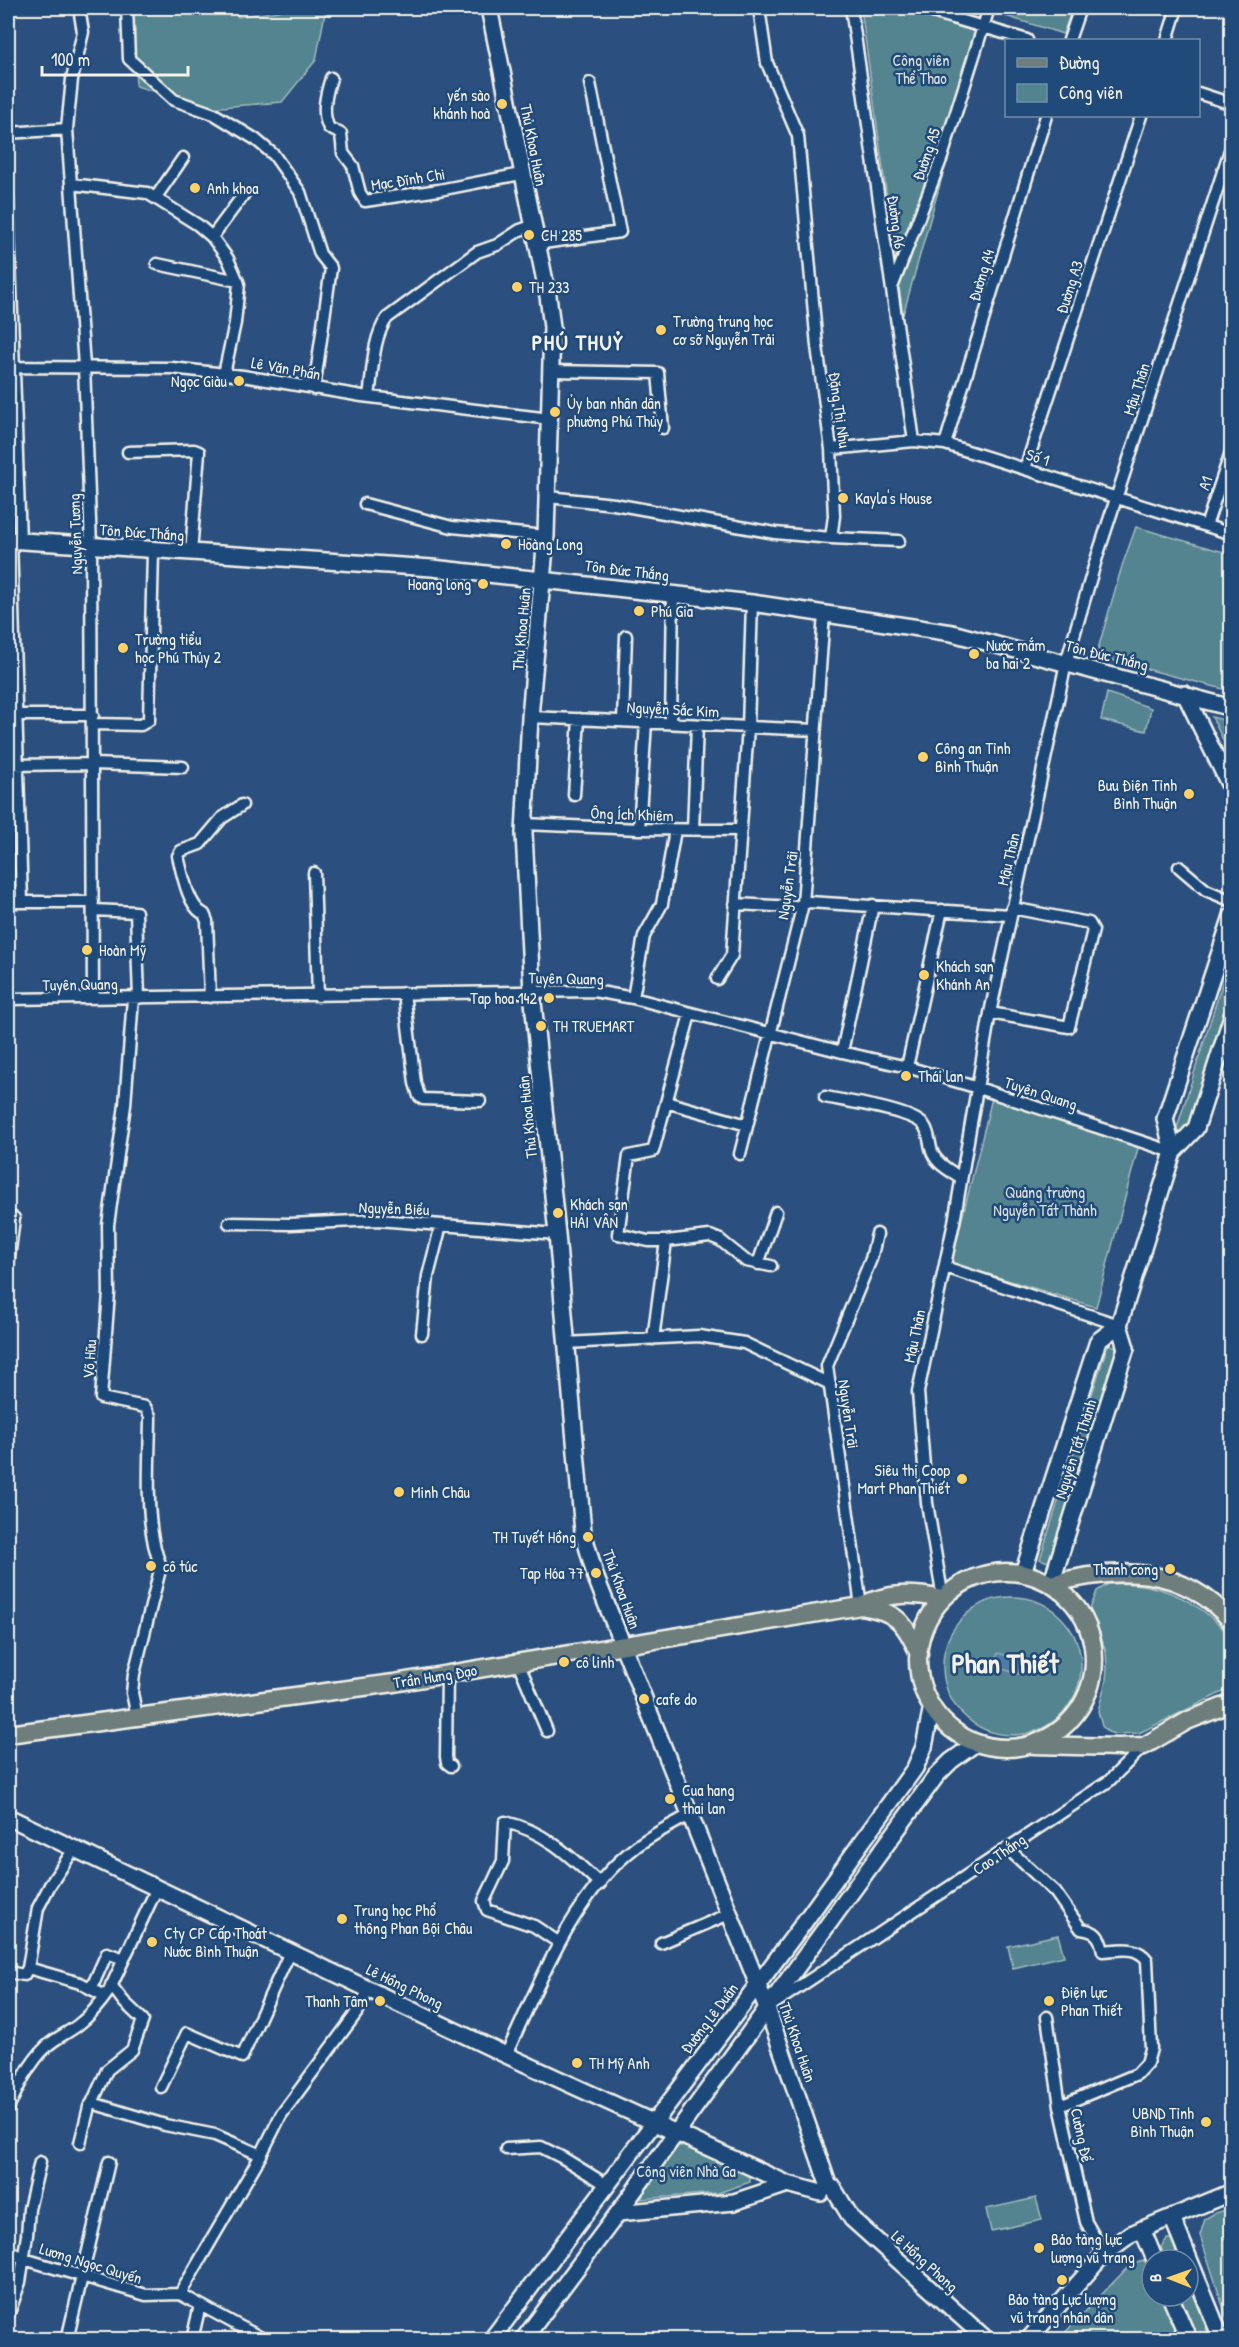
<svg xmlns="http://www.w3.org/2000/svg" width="1239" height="2347" viewBox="0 0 1239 2347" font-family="'Patrick Hand',sans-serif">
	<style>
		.green { fill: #52848f; stroke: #a3babc; stroke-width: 1.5 }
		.water { fill: #507ba5; stroke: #92aac0; stroke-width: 1.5 }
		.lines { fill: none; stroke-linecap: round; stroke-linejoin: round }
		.street-casing { stroke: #f4f1e8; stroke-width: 15 }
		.secondary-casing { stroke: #f4f1e8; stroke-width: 20 }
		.primary-casing { stroke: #f4f1e8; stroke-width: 21 }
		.street { stroke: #1f4a7a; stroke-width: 10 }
		.secondary { stroke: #1f4a7a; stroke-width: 15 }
		.primary { stroke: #6d7e7c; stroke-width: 16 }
		.poi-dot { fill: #ffd166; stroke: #1f4a7a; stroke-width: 2 }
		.labels { text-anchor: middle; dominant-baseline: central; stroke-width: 5; stroke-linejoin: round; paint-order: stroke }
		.park-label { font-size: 16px; fill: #dce1db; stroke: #1f4a7a }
		.poi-label { font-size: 16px; fill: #f4f1e8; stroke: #1f4a7a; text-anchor: start }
		.street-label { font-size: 16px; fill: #f4f1e8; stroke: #1f4a7a }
		.district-label { font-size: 22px; font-weight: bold; letter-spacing: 1.5px; fill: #f4f1e8; stroke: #1f4a7a }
		.town-label { font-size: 28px; font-weight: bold; fill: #f4f1e8; stroke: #1f4a7a }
	</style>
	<rect width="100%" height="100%" fill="#2b507f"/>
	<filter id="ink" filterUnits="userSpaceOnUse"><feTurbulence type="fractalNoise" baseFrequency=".0167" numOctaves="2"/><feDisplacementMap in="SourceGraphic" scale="12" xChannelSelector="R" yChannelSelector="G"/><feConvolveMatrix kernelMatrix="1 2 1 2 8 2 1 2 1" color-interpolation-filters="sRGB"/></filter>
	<g filter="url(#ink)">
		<path class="green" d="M132,8H238V17L279,11L284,8H326L316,60L282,102L209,108L136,86Z
			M861,8H893L987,33L948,156L903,315Z
			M997,8H1072L1063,34L996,13Z
			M1136,527L1231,554V691L1096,656L1122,566Z
			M1107,693L1151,708L1146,731L1101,720Z
			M1212,717L1231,722V757Z
			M1231,955V1003L1189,1139L1175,1134Z
			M993,1094L1141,1137L1096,1307L951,1263Z
			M1108,1344L1124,1350L1054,1564L1040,1559Z
			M1108,1584C1149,1581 1184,1593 1214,1620C1220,1626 1230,1634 1232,1641C1235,1655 1232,1674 1231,1688L1139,1733L1115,1734L1108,1732L1102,1726L1098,1711L1106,1680L1107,1666L1106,1651L1090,1609L1097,1591Z
			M943 1666a69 69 0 1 1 138 0a69 69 0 1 1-138 0Z
			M1058,1935L1064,1956L1013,1968L1008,1946Z
			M676,2145L697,2149L749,2173L750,2182L718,2193L641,2199L659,2167Z
			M1036,2198L1042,2220L991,2231L986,2209Z
			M1231,2209L1232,2327L1230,2328L1200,2235L1205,2219L1215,2213Z
			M1167,2239H1174L1182,2260H1166L1161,2247Z
			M1147,2260L1152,2273V2296H1162L1179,2339H1059L1130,2265Z
			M1188,2278L1210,2339H1198L1180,2296H1188Z"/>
		<path class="water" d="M998,1653L1022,1660L1018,1674L994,1666Z"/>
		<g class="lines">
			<defs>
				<path id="street" d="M127,8L129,59L174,100L214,114L255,139L274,155L300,192L320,254L331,268L314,389
					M851,8L914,441
					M919,8L1027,40
					M1069,40L1080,8
					M1167,40L1177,8
					M331,78C326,94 321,113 329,128L341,134L343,153L353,166L360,193L365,201L439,190L521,174
					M1198,93L1232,104
					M67,129L72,79L83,32L79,8
					M8,133L67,129L84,366L91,546L93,998
					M71,184L147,193L198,225L212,237L228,259L239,284L235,323L224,374
					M156,197L183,158
					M8,200L20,541
					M212,237L244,194
					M536,244L620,232L590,83
					M157,264L238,281
					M893,285L942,157L989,8
					M15,367L172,368L243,376L362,396L550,419
					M551,371L658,373L663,428
					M369,396C373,372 372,339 387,318L477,252L497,245L520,230L532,226
					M945,444L1046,116
					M831,449L914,441L945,444L1232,534
					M128,452L194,450L199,452L191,553
					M1025,469L1141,116
					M548,497L614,504L775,533L831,538L834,516L831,449L817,346L798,136L767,63L759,8
					M365,504L452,527L546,536
					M1206,526L1232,449
					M831,538L899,541
					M11,540L22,902
					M16,715H93
					M530,717L815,730
					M623,721L626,636
					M671,723L673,594
					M94,724L141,725L149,720L153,551
					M8,765L93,764L183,767
					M574,795L579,719
					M524,824L639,829L739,830
					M639,829L646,722
					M693,830L697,725
					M1179,867L1206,890L1232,901
					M314,873L318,996
					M8,902H93
					M735,904L795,907L809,902L1010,915
					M93,910L136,912L139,998
					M717,979L732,955L748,727L752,603
					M404,993L415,1083L419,1096L423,1099L480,1101
					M210,997L207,921L204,914C188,907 182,872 178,856L181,851L200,844L222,818L242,805
					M133,998L125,1105L108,1225L109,1293L101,1398L145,1407L150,1416C150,1460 143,1526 161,1566L134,1674L132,1693L137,1716
					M633,998L644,936L662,904L675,830
					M8,999L594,991L633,998L842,1052L907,1067L975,1087L1173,1152
					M990,1013L1069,1027L1093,930L1089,923L1012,908
					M690,1014L653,1151L629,1156L618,1234L648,1241H666L710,1236L720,1240L746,1261L771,1266
					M842,1052L873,905
					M907,1067L942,910
					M825,1097C845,1101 917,1111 925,1127C930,1135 929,1146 933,1154C938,1165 951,1171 961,1178
					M666,1102L747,1125
					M740,1154L803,904L824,614
					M229,1223L290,1224L378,1220L557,1234
					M758,1264L776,1212
					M8,1266L14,1218
					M945,1267L1119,1325
					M422,1334L428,1276L441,1225
					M653,1339L666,1241
					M566,1343L699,1336L744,1343L830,1384
					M943,1599L927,1503L918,1392L954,1222L990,1013L1066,663L1096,560L1232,144
					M861,1606L827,1366L871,1259L877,1234
					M518,1662L547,1731
					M447,1674L446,1757L447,1763L451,1766
					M1007,1848L1055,1892L1081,1929C1096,1931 1100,1936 1103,1951C1119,1950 1136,1945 1147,1960L1151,2049L1147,2063L1137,2074L1060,2106
					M74,1849L50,1885L38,1908L28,1968L80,1983L105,1996
					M558,1942L534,1926L487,1910L484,1901L503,1861L505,1822C545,1831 571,1857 600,1884
					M661,1943L729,1914
					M8,1972L24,1975L28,1968
					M91,1989L107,1953L124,1959
					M772,2005L1109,1781L1144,1746
					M1047,2017L1060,2106L1086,2222L1104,2254
					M506,2055C540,1983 572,1895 637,1846C653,1834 672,1825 689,1815
					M161,2087L187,2033L242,2057L290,1952
					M92,2103L107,2070L132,2050L143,2020L124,2002L111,1985
					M8,2109C18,2087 29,2063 47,2046C57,2037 68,2033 78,2025C91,2015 100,2004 109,1991L157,1888
					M80,2143L89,2107L92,2103L165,2125L215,2135L261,2155
					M506,2149L541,2147L563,2158L607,2185
					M8,2250L24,2259L146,2295L180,2294L265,2340
					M180,2294L261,2155L281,2115L358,2011L369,1989
					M8,2316L20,2282L27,2235L29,2209L40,2162
					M67,2340L109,2162
					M192,2340L200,2305"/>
				<path id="secondary" d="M489,8L548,296L552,327L546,536L530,717L524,833L532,992L557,1234L583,1532L596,1578L767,2008L828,2184
					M8,540L432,568L752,603L952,633L1232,708
					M1185,694L1232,790
					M1173,1152L1165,1119L1232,916
					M1023,1573L1098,1341L1119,1325
					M1051,1584L1126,1348L1119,1325L1173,1152L1196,1128L1232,1016
					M8,1817L506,2055L788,2184L821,2193
					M833,2188L852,2219L987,2340
					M618,2213L734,2202L788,2184
					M1172,2217L1222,2340
					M1142,2229L1155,2260
					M1170,2296L1189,2340
					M491,2340L800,1928L915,1768L924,1747L932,1706
					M523,2340L618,2213L936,1776L951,1761L976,1743
					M1028,2340L1104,2254L1131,2234L1232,2192"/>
				<path id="primary" d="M918 1660a88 88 0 1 1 176 0a88 88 0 1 1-176 0Z
					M1051,1584C1118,1566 1183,1565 1232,1622
					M861,1606C896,1611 905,1622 919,1654
					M8,1734L394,1683L861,1606C888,1592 913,1593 943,1599
					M1033,1745L1119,1747L1144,1746L1187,1721L1232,1703"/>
			</defs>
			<use href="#street" class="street-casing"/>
			<use href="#secondary" class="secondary-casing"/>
			<use href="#primary" class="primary-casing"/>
			<use href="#street" class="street"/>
			<use href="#secondary" class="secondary"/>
			<use href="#primary" class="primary"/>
		</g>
	</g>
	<g class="poi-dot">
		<circle cx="502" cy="104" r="6"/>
		<circle cx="195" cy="188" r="6"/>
		<circle cx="529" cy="235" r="6"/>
		<circle cx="517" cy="287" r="6"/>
		<circle cx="661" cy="330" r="6"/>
		<circle cx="239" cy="381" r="6"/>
		<circle cx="555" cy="412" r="6"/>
		<circle cx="843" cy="498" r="6"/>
		<circle cx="506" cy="544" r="6"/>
		<circle cx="483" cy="584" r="6"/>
		<circle cx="639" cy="611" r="6"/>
		<circle cx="123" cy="648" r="6"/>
		<circle cx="974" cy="654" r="6"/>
		<circle cx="923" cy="757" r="6"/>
		<circle cx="1189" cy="794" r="6"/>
		<circle cx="87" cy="950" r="6"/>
		<circle cx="924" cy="975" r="6"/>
		<circle cx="549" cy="998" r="6"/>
		<circle cx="541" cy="1026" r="6"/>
		<circle cx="906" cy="1076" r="6"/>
		<circle cx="558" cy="1213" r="6"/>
		<circle cx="962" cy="1479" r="6"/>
		<circle cx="399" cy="1492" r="6"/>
		<circle cx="588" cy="1537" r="6"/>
		<circle cx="151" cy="1566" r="6"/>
		<circle cx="1170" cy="1569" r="6"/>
		<circle cx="596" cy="1573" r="6"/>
		<circle cx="564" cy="1662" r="6"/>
		<circle cx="644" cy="1699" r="6"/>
		<circle cx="670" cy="1799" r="6"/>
		<circle cx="342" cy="1919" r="6"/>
		<circle cx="152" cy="1942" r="6"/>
		<circle cx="380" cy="2001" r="6"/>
		<circle cx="1049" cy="2001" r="6"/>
		<circle cx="577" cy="2063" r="6"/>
		<circle cx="1206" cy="2122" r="6"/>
		<circle cx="1039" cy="2248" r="6"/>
		<circle cx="1062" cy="2280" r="6"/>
	</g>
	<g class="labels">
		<g class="park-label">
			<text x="921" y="60">Công viên<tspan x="921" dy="18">Thể Thao</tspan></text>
			<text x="1045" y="1192">Quảng trường<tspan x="1045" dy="18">Nguyễn Tất Thành</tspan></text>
			<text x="686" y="2171">Công viên Nhà Ga</text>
		</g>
		<g class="poi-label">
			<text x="490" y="95" text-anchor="end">yến sào<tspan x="490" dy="18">khánh hoà</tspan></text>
			<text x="207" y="188">Anh khoa</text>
			<text x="541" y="235">CH 285</text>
			<text x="529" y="287">TH 233</text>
			<text x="673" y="321">Trường trung học<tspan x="673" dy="18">cơ sỡ Nguyễn Trải</tspan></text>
			<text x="227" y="381" text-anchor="end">Ngọc Giàu</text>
			<text x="567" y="403">Ủy ban nhân dân<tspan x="567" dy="18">phường Phú Thủy</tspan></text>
			<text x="855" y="498">Kayla's House</text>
			<text x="518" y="544">Hoàng Long</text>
			<text x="471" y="584" text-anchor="end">Hoang long</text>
			<text x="651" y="611">Phú Gia</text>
			<text x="135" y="639">Trường tiểu<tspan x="135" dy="18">học Phú Thủy 2</tspan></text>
			<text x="986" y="645">Nước mắm<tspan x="986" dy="18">ba hai 2</tspan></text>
			<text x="935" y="748">Công an Tỉnh<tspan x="935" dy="18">Bình Thuận</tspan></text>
			<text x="1177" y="785" text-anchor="end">Bưu Điện Tỉnh<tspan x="1177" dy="18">Bình Thuận</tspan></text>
			<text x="99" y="950">Hoàn Mỹ</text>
			<text x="936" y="966">Khách sạn<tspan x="936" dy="18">Khánh An</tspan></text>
			<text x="537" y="998" text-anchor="end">Tap hoa 142</text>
			<text x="553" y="1026">TH TRUEMART</text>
			<text x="918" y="1076">Thái lan</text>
			<text x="570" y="1204">Khách sạn<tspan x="570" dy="18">HẢI VÂN</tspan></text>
			<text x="950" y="1470" text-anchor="end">Siêu thị Coop<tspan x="950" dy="18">Mart Phan Thiết</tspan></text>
			<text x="411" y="1492">Minh Châu</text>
			<text x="576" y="1537" text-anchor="end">TH Tuyết Hồng</text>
			<text x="163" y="1566">cô túc</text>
			<text x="1158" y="1569" text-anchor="end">Thanh cong</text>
			<text x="584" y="1573" text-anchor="end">Tap Hóa 77</text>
			<text x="576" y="1662">cô linh</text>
			<text x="656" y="1699">cafe do</text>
			<text x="682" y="1790">Cua hang<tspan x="682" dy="18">thai lan</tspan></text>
			<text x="354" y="1910">Trung học Phổ<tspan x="354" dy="18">thông Phan Bội Châu</tspan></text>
			<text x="164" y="1933">Cty CP Cấp Thoát<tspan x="164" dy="18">Nước Bình Thuận</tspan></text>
			<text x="1061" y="1992">Điện lực<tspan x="1061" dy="18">Phan Thiết</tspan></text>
			<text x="368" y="2001" text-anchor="end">Thanh Tâm</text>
			<text x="589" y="2063">TH Mỹ Anh</text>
			<text x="1194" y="2113" text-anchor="end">UBND Tỉnh<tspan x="1194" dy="18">Bình Thuận</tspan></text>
			<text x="1051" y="2239">Bảo tàng lực<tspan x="1051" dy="18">lượng vũ trang</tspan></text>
			<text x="1062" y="2299" text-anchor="middle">Bảo tàng Lực lượng<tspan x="1062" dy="18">vũ trang nhân dân</tspan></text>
		</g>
		<g class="street-label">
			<text transform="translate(534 145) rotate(79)">Thủ Khoa Huân</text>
			<text transform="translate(926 154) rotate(-71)">Đường A5</text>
			<text transform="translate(408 179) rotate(-9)">Mạc Đĩnh Chi</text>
			<text transform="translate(897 222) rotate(82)">Đường A6</text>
			<text transform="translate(981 275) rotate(-73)">Đường A4</text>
			<text transform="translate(1069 287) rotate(-72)">Đường A3</text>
			<text transform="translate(286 368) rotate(10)">Lê Văn Phấn</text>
			<text transform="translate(1136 389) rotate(-72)">Mậu Thân</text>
			<text transform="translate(840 410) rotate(82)">Đặng Thị Nhu</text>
			<text transform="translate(1038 457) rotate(17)">Số 1</text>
			<text transform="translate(1205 483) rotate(-72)">A1</text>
			<text transform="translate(142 532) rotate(4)">Tôn Đức Thắng</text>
			<text transform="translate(75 534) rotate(-92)">Nguyễn Tương</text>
			<text transform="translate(627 570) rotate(7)">Tôn Đức Thắng</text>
			<text transform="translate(521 629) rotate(-85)">Thủ Khoa Huân</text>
			<text transform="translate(1107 655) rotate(14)">Tôn Đức Thắng</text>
			<text transform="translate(673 709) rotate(3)">Nguyễn Sắc Kim</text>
			<text transform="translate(632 814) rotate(2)">Ông Ích Khiêm</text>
			<text transform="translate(1008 859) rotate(-77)">Mậu Thân</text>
			<text transform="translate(787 885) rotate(-82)">Nguyễn Trãi</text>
			<text transform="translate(566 978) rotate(1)">Tuyên Quang</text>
			<text transform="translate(80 984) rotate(-1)">Tuyên Quang</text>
			<text transform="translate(1041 1093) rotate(18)">Tuyên Quang</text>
			<text transform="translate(527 1117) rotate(-96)">Thủ Khoa Huân</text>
			<text transform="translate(394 1208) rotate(2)">Nguyễn Biểu</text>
			<text transform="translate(914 1336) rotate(-78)">Mậu Thân</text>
			<text transform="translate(89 1359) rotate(-86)">Võ Hữu</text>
			<text transform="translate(849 1414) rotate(82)">Nguyễn Trãi</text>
			<text transform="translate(1075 1449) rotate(-72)">Nguyễn Tất Thành</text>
			<text transform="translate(622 1589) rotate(70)">Thủ Khoa Huân</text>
			<text transform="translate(435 1676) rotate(-9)">Trần Hưng Đạo</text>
			<text transform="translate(999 1854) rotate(-34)">Cao Thắng</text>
			<text transform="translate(405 1986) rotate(26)">Lê Hồng Phong</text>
			<text transform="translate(709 2018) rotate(-53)">Đường Lê Duẩn</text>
			<text transform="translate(798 2042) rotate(71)">Thủ Khoa Huân</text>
			<text transform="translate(1082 2135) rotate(78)">Cường Để</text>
			<text transform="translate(925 2261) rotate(42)">Lê Hồng Phong</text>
			<text transform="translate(91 2263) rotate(17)">Lương Ngọc Quyến</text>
		</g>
		<g class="district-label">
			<text x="578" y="342">PHÚ THUỶ</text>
		</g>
		<g class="town-label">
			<text x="1005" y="1663">Phan Thiết</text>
		</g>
	</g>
	<rect width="1239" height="2347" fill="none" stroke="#1f4a7a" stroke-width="30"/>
	<rect x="15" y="15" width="1209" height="2317" fill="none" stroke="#f4f1e8" stroke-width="2" filter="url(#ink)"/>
	<rect x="1005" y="39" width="195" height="78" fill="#1f4a7a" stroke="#748da6" stroke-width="1.5"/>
	<rect x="1017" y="58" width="30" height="9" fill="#6d7e7c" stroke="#748da6" stroke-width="1.5"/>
	<text x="1059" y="69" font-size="18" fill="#f4f1e8">Đường</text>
	<rect x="1017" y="84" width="30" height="18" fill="#52848f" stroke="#748da6" stroke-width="1.5"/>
	<text x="1059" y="99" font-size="18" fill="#f4f1e8">Công viên</text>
	<g transform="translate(1170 2278) rotate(271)"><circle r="28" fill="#1f4a7a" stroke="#748da6" stroke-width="1.5"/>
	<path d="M0-4.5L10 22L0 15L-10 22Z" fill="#ffd166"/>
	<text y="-9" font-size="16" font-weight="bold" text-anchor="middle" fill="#f4f1e8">B</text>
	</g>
	<path d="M42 66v9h146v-9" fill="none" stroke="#f4f1e8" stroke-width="3"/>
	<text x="51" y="66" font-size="18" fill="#f4f1e8" stroke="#1f4a7a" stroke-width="4.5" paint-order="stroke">100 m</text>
</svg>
